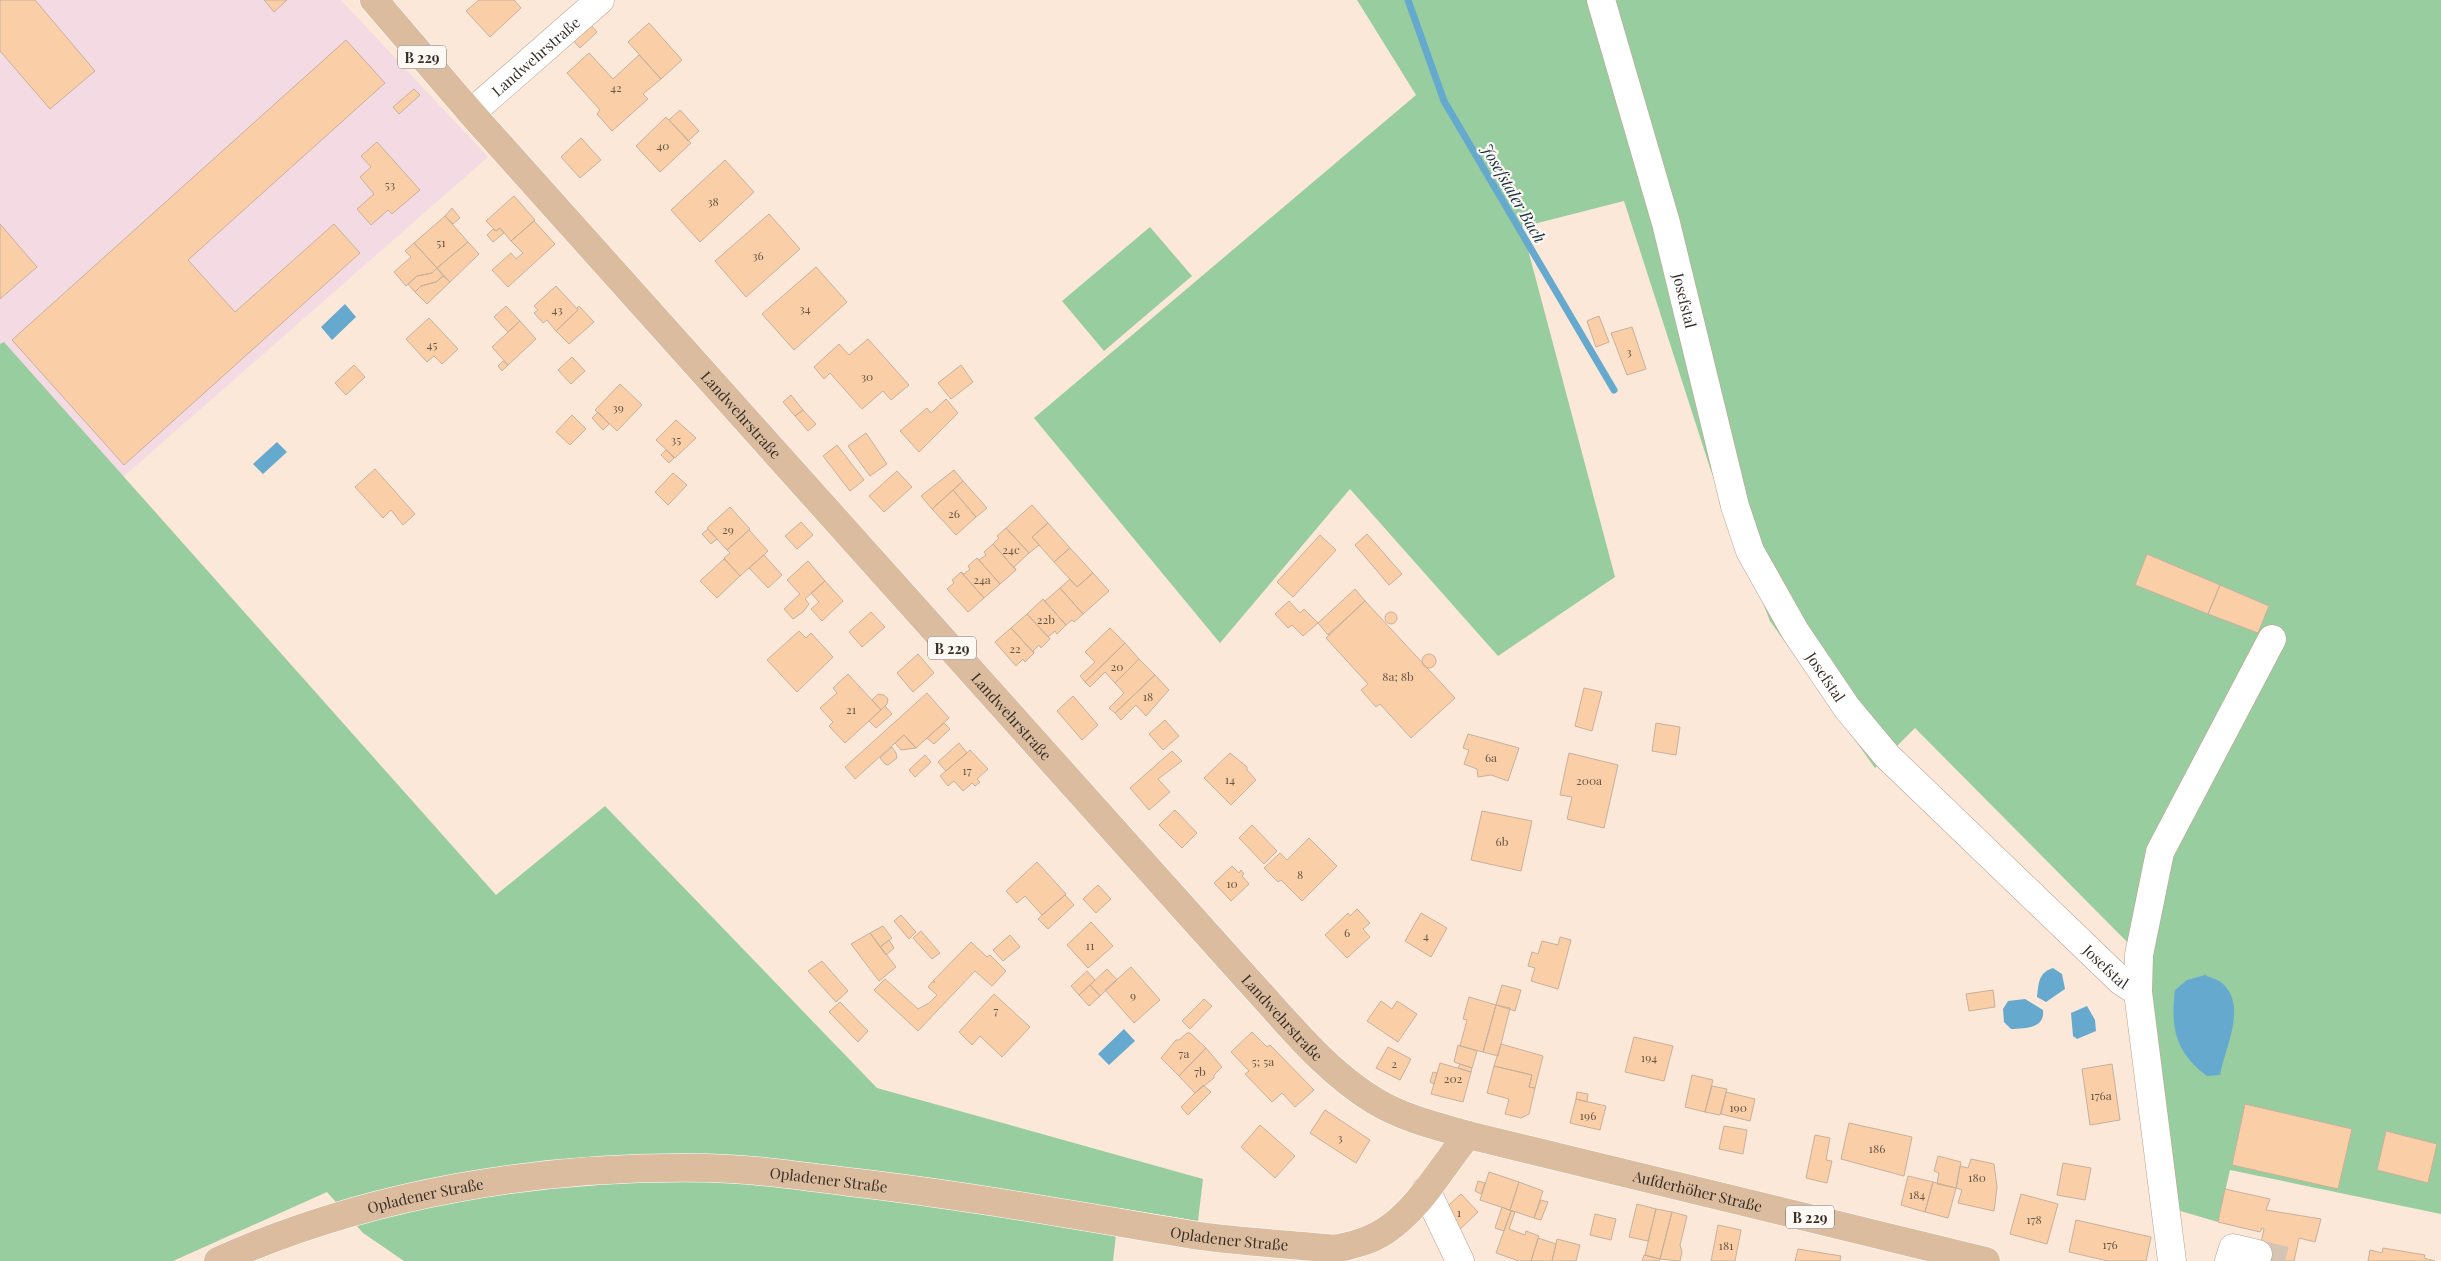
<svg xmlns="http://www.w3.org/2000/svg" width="2441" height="1261" viewBox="0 0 2441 1261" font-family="'Playfair Display',serif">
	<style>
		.industrial { fill: #f4dae3 }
		.green { fill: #98cd9f }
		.water { fill: #66a9ce }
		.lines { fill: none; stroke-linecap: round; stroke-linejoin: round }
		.stream { stroke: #66a9ce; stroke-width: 7 }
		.building { fill: #facfa8; stroke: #c7b09c }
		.minor-tunnel { stroke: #d5c3b4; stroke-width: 28; stroke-dasharray: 28 14; stroke-linecap: butt }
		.minor-casing { stroke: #b9a18e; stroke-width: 29 }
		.major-casing { stroke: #fff; stroke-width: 29 }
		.minor { stroke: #fff; stroke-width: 28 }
		.major { stroke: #dcbc9e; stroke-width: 28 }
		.labels { text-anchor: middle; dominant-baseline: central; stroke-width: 4.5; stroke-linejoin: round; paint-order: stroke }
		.number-label { font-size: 12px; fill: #685646 }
		.shield { fill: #fdf8f4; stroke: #726b64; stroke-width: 1 }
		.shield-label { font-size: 14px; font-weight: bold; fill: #372e26 }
		.street-label { font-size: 15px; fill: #372e26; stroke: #fdf8f4 }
		.water-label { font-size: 16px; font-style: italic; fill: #102f40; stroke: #fdf8f4 }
	</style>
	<rect width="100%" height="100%" fill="#fce8d8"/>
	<path class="industrial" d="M0,0H341L488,157L123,477L5,343L0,344Z"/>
	<path class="green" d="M1357,0H2441V1214L2230,1170L2218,1222L2177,1210L2134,949L1915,728L1875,768L1770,621L1710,468L1624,201L1522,227L1615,577L1498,656L1350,489L1220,643L1034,418L1416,95Z
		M1150,227L1192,276L1104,351L1062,301Z
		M4,342L496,895L605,806L877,1088L1203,1179L1198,1221L1119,1208L1113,1261H404L363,1233L327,1192L173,1261H0V344Z"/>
	<path class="water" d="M345,304L356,317L332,340L321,327Z
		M277,442L287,452L263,474L253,464Z
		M2053,968L2062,974L2065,989L2046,1002L2037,997C2039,983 2038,973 2053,968Z
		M2205,975C2210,978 2218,979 2222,983C2248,1006 2225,1047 2220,1075L2207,1076C2176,1053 2170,1028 2175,990L2187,980Z
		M2025,999L2043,1010C2045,1029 2025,1028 2011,1029L2004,1022L2003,1009L2008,1001Z
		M2087,1006L2095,1020L2096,1031L2077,1039L2073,1036L2071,1013Z
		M1124,1029L1135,1041L1109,1065L1098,1054Z"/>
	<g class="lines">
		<path class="stream" d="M1408,0L1444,101L1614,390"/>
	</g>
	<path class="building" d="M0,0H35L95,71L50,109L0,51Z
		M264,0H287L274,12Z
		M479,0H514L521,8L490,37L466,11Z
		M588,22L597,32L580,48L571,38Z
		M649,23L682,60L661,79L628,42Z
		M346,40L385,83L188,260L235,312L334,224L360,253L124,465L12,340Z
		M589,53L613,79L639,55L661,79L643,94L648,99L612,131L597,114L600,110L567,73Z
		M414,89L420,95L399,114L393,107Z
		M680,110L699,131L688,141L669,120Z
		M666,117L691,143L660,172L636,146Z
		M581,138L601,160L580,178L561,157Z
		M377,142L420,190L392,214L388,210L371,225L357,209L374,194L360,177L371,167L361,156Z
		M725,160L754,192L700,242L671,210Z
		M514,196L535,220L511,241L500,228L496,231L486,221Z
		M452,208L460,218L453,224L445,216Z
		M769,214L800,249L746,297L715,261Z
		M445,216L468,242L437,268L414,243Z
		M534,221L555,244L508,287L492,270L511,253L516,259L523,253L511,241Z
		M0,224L37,267L0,299Z
		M500,228L504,233L493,242L487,235L493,229L496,231Z
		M468,242L479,254L450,282L437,268Z
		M414,243L437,268L432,273L417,276L406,286L394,272L411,257L405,251Z
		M816,267L847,302L794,350L762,314Z
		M437,268L443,276L436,282L421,286L415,292L408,284L417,276L432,273Z
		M443,276L450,282L427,304L415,292L421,286L436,282Z
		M556,286L578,310L556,331L547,320L543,323L534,313L538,310L534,306Z
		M506,306L520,321L508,332L494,317Z
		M579,306L594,322L569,344L556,331L578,310L577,308Z
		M1599,316L1609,342L1596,347L1587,321Z
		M429,318L458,349L442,364L434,356L427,362L406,339Z
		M520,321L536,339L508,365L492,347Z
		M1632,327L1646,369L1627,375L1611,333Z
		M868,339L909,385L891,400L883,391L862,409L830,373L824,379L814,367L839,344L849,355Z
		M572,357L585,371L571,384L558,370Z
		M503,361L508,365L502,371L498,366Z
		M354,365L365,377L346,395L335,383Z
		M961,365L973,382L951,399L938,383Z
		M620,384L642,405L617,431L595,410Z
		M791,395L803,410L795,416L783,402Z
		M946,399L958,413L919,452L900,431L927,408L931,413Z
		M803,410L816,424L808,431L795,416Z
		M598,412L609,424L603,430L592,418Z
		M572,415L586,429L570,445L556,432Z
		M676,420L696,438L675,458L656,440Z
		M866,433L887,464L870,476L848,446Z
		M837,445L864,480L850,491L823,456Z
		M666,450L674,458L669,463L661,455Z
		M375,469L415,514L403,525L391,510L383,518L355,487Z
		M954,470L963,481L932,509L921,496Z
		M897,471L912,487L884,512L869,496Z
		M673,473L687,485L668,505L655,492Z
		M963,481L987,508L976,517L953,490Z
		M953,490L976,517L956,535L932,509Z
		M1032,505L1048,523L1032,537L1039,545L1029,553L1006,528Z
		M730,507L750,529L727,550L707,528Z
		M801,522L813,535L797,549L785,536Z
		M1048,523L1070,548L1054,562L1032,537Z
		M1006,528L1029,553L1014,567L1016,570L993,544L999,538L997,536Z
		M708,529L717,539L711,544L702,534Z
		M749,530L768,551L740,576L724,558L730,553L727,550Z
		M1367,534L1402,574L1389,585L1355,545Z
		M1320,535L1336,550L1293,597L1277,582Z
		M993,544L1016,570L1000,584L977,558L979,560L986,555L984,552Z
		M1070,548L1093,573L1077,587L1054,562Z
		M2147,554L2220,585L2208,614L2135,585Z
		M764,555L782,575L768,588L749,568Z
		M977,558L1000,584L984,598L961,572L964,574L970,569L968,566Z
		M724,559L740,576L717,598L700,581Z
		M808,561L825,581L805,599L809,604L803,612L793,619L784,609L800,594L787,580Z
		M961,572L984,598L968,612L947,589L954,583L952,580Z
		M1093,573L1109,591L1083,614L1060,588L1070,579L1077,587Z
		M825,581L843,601L822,621L811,609L819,602L811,593Z
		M2220,585L2269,606L2258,633L2208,614Z
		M1060,588L1083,614L1074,622L1072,620L1066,625L1043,599L1045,601Z
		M1355,589L1365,601L1328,635L1318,623Z
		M1043,599L1066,625L1057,634L1055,631L1048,637L1050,639L1027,614Z
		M1289,601L1300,613L1304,609L1318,623L1303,636L1292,625L1288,628L1275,614Z
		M1365,601L1455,698L1411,738L1380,704L1376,707L1361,690L1368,684L1326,638Z
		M1385 618a6 6 0 1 1 12 0a6 6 0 1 1-12 0Z
		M871,612L885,627L862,647L849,632Z
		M1027,614L1050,639L1041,648L1039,645L1033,651L1034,653L1011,628Z
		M1011,628L1034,653L1025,662L1023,659L1016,666L995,642Z
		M1110,628L1125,643L1085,682L1080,676L1095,662L1085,652Z
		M799,631L806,638L811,633L833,657L797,692L767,660Z
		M1125,643L1139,659L1115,683L1105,672L1090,687L1085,682Z
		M918,654L934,673L913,692L897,673Z
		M1422 661a7 7 0 1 1 14 0a7 7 0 1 1-14 0Z
		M1139,659L1155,675L1115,713L1109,708L1124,693L1115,683Z
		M848,674L881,710L845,743L829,726L833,722L820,708L837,693L833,688Z
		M1155,675L1169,690L1146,716L1136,705L1121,720L1115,713Z
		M1584,688L1602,692L1592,731L1575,726Z
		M927,693L949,718L916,748L904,735L855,779L845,767Z
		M878,694L884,695L888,699L887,704L881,710L872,700Z
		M1073,696L1098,725L1082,740L1057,711Z
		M885,706L892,714L876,728L869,721Z
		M1165,720L1179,736L1163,750L1149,734Z
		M944,723L950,729L934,744L927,738Z
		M1656,723L1680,727L1676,755L1652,751Z
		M1468,734L1519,748L1508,781L1491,775L1478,777L1477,769L1464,764L1469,750L1463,748Z
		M904,735L916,748L901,750L895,743Z
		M959,743L967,753L946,771L938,762Z
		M892,747L896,753L897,758L888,765L885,764L880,758Z
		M970,750L988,769L977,779L980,782L975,786L972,783L963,791L954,781L948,786L940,776Z
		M1172,751L1182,761L1158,779L1170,792L1149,810L1130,788Z
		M1230,753L1247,767V770L1256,780L1231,805L1204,778Z
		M1569,753L1618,765L1604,828L1567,819L1572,797L1560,795Z
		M925,755L931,762L915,777L909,770Z
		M1175,810L1197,833L1182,848L1159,825Z
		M1482,811L1532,821L1521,871L1471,860Z
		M1252,825L1277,851L1264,864L1239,838Z
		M1309,838L1337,866L1302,901L1281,880L1278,882L1264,868L1280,853L1287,860Z
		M1037,862L1066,894L1042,915L1025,896L1017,903L1006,891Z
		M1232,866L1239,873L1241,870L1244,874L1242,876L1249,884L1231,901L1214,883Z
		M1098,885L1111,899L1096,913L1083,899Z
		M1065,895L1074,905L1048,929L1038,919Z
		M1357,909L1370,923L1363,929L1370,937L1347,958L1325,935L1348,913L1350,916Z
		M1421,913L1447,928L1431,957L1405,941Z
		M901,915L916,932L909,939L894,921Z
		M1091,922L1113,946L1088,968L1067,945Z
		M883,926L892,938L880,947L870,933Z
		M921,931L940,953L932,959L913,938Z
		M870,933L896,967L879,981L851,944Z
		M1010,935L1020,947L1003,961L993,950Z
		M1560,937L1571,940L1558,989L1531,981L1535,968L1528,966L1532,952L1538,954L1542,941L1558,945Z
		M889,940L894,948L886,955L880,947Z
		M971,942L987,957L990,955L1006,971L992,986L975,971L918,1031L874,990L885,979L918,1009L929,1003L937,995L928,987L932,982H935L933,981Z
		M822,961L848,991L836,1002L808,971Z
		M1131,967L1160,1000L1134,1023L1105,990Z
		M1107,969L1117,980L1100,996L1090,985Z
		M1087,971L1095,980L1079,995L1071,986Z
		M1090,985L1100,996L1089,1006L1079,995Z
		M1502,985L1521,990L1515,1011L1496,1005Z
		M1993,990L1995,1007L1969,1011L1966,994Z
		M994,994L1030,1027L1002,1057L980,1036L972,1045L959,1032Z
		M1469,997L1496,1005L1483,1052L1460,1046L1467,1020L1463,1019Z
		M1204,999L1212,1006L1190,1029L1182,1021Z
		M1381,1001L1392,1009L1397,1001L1417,1014L1398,1042L1367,1021Z
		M840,1002L868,1031L858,1042L829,1012Z
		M1496,1005L1510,1008L1498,1056L1483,1052Z
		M1252,1032L1267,1047L1270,1045L1314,1090L1295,1107L1282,1093L1272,1102L1245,1074L1249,1071L1231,1052Z
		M1187,1033H1190L1206,1048L1179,1076L1161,1058L1176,1040H1179Z
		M1634,1037L1673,1046L1664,1081L1625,1072Z
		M1501,1044L1543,1056L1535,1088L1529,1087L1532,1075L1494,1066Z
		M1458,1045L1477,1051L1472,1068L1454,1062Z
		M1388,1047L1411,1059L1400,1080L1376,1068Z
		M1206,1048L1222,1067L1214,1075V1078L1195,1093L1179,1076Z
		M1440,1063L1471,1072L1463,1102L1431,1094Z
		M1460,1064L1472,1068L1471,1072L1458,1068Z
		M2112,1064L2120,1120L2090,1125L2082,1069Z
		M1494,1066L1532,1075L1529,1087L1535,1088L1529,1114L1521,1118L1505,1114L1509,1099L1487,1093Z
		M1433,1072L1437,1073L1434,1084L1430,1082Z
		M1692,1075L1713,1080L1705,1112L1685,1107Z
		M1203,1085L1211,1092L1188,1115L1181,1107Z
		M1712,1086L1727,1089L1720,1115L1705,1112Z
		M1577,1092L1588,1094L1587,1102L1576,1099Z
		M1726,1092L1755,1099L1750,1121L1721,1114Z
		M1576,1099L1606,1106L1600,1130L1570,1123Z
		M2245,1104L2352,1129L2338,1189L2232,1165Z
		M1325,1110L1370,1140L1356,1163L1310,1133Z
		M1849,1123L1912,1137L1904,1176L1841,1159Z
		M1260,1125L1295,1156L1275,1178L1241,1147Z
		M1724,1126L1747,1130L1743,1154L1719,1149Z
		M2386,1131L2437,1144L2428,1183L2377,1170Z
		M1815,1135L1830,1138L1826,1160L1832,1161L1827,1183L1806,1178Z
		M1938,1156L1961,1162L1956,1188L1937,1184L1939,1173L1934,1171Z
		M1971,1159L1994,1164L1997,1187L1994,1211L1958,1203L1962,1190L1956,1188L1960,1166L1968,1168Z
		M2063,1163L2091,1168L2085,1200L2057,1195Z
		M1489,1172L1519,1182L1510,1210L1480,1200Z
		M1908,1176L1933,1182L1925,1212L1901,1205Z
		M1478,1181L1485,1183L1481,1194L1475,1191Z
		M1519,1182L1543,1191L1534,1218L1510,1210Z
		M1933,1182L1956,1188L1948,1218L1925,1212Z
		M2225,1189L2270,1199L2266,1210L2321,1219L2315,1242L2299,1238L2294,1261H2257L2264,1229L2262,1228L2260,1232L2218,1222Z
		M1461,1194L1478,1212L1458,1231L1440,1213Z
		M2021,1194L2058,1204L2047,1244L2010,1234Z
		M1541,1200L1548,1202L1541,1220L1534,1218Z
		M1637,1204L1656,1209L1648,1241L1629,1237Z
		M1502,1207L1511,1211L1504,1231L1495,1228Z
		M1656,1209L1672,1212L1660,1259L1645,1255Z
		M1511,1211L1515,1212L1509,1229L1525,1235L1526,1231L1539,1236L1531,1261H1519L1496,1253Z
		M1672,1212L1687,1216L1680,1245L1682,1252L1680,1261L1660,1259Z
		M1595,1214L1616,1219L1611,1240L1590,1235Z
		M2076,1220L2151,1237L2146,1261H2108L2069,1252Z
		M1718,1225L1741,1230L1735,1261H1711Z
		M1538,1238L1556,1244L1552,1261H1531Z
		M1557,1239L1580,1245L1576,1261H1552Z
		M2383,1248L2425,1255L2424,1258L2435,1261H2368L2370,1250L2382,1253Z
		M1798,1249L1841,1256L1840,1261H1795Z
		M1644,1255L1660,1259L1659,1261H1642Z"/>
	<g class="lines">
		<path class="minor-tunnel" d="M2258,1254L2286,1261"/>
		<defs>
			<g id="minor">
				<path id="s1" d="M1601,0L1666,223L1735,506L1750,551L1795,631L1847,708L1887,756L2121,981L2138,992"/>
				<path id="s2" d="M471,113L600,0"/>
				<path d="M1426,1190L1460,1261"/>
				<path d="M2172,1261L2138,992L2139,955L2160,852L2272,639"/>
				<path d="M2229,1261L2233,1248L2258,1254"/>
			</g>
			<g id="major">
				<path id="s3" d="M374,0L471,113L1249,981C1288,1023 1325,1071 1375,1101C1403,1118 1436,1126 1468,1135L1986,1261"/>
				<path id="s4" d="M218,1261C369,1193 541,1165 707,1168C755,1169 802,1176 849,1182C964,1195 1079,1216 1193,1235C1240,1242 1288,1244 1335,1249C1353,1245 1370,1241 1385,1231C1420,1208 1442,1166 1468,1135"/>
			</g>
		</defs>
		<use href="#minor" class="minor-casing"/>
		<use href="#major" class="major-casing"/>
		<use href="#minor" class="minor"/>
		<use href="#major" class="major"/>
	</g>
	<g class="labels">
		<g class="number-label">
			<text x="616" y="87">42</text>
			<text x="663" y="145">40</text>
			<text x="390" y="184">53</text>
			<text x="713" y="201">38</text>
			<text x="441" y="242">51</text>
			<text x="758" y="255">36</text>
			<text x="805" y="308">34</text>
			<text x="557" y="309">43</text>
			<text x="432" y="344">45</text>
			<text x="1629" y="351">3</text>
			<text x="867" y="376">30</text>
			<text x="618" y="407">39</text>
			<text x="676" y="439">35</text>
			<text x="954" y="513">26</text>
			<text x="728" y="529">29</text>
			<text x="1011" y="549">24c</text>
			<text x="982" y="579">24a</text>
			<text x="1046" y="619">22b</text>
			<text x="1015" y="648">22</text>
			<text x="1117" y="666">20</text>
			<text x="1398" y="676">8a; 8b</text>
			<text x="1148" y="696">18</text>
			<text x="851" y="709">21</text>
			<text x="1491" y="757">6a</text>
			<text x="967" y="770">17</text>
			<text x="1230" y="779">14</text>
			<text x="1589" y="780">200a</text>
			<text x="1502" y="841">6b</text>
			<text x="1300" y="874">8</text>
			<text x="1232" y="883">10</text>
			<text x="1347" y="932">6</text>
			<text x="1426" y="935">4</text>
			<text x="1090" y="945">11</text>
			<text x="1133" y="995">9</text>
			<text x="996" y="1010">7</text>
			<text x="1184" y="1053">7a</text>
			<text x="1649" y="1057">194</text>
			<text x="1263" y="1061">5; 5a</text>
			<text x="1394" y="1063">2</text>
			<text x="1200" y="1071">7b</text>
			<text x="1453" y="1078">202</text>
			<text x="2101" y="1095">176a</text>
			<text x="1738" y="1107">190</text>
			<text x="1588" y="1115">196</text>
			<text x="1340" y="1137">3</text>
			<text x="1877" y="1148">186</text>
			<text x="1977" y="1177">180</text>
			<text x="1917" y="1194">184</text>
			<text x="1459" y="1212">1</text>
			<text x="2034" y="1219">178</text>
			<text x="2110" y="1244">176</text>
			<text x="1726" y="1245">181</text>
		</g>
		<g class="shield">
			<rect x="398" y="45.5" width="48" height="23" rx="4"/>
			<rect x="928" y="636.5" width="48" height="23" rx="4"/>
			<rect x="1786" y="1205.5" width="48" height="23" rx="4"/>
		</g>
		<g class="shield-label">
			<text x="422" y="57">B 229</text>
			<text x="952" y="648">B 229</text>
			<text x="1810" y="1217">B 229</text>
		</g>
		<g class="street-label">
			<text stroke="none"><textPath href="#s2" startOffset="86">Landwehrstraße</textPath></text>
			<text stroke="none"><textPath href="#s1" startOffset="312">Josefstal</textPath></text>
			<text stroke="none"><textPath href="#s3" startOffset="554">Landwehrstraße</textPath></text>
			<text stroke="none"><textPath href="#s1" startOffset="718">Josefstal</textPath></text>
			<text stroke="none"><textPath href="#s3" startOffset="959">Landwehrstraße</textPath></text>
			<text stroke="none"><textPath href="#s1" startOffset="1122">Josefstal</textPath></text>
			<text stroke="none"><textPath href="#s3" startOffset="1364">Landwehrstraße</textPath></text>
			<text stroke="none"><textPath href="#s4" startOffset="624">Opladener Straße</textPath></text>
			<text stroke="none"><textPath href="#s3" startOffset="1825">Aufderhöher Straße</textPath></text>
			<text stroke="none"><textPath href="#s4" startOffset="218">Opladener Straße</textPath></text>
			<text stroke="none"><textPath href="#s4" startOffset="1029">Opladener Straße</textPath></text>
		</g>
		<g class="water-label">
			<text transform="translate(1514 193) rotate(60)">Josefstaler Bach</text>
		</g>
	</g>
</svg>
